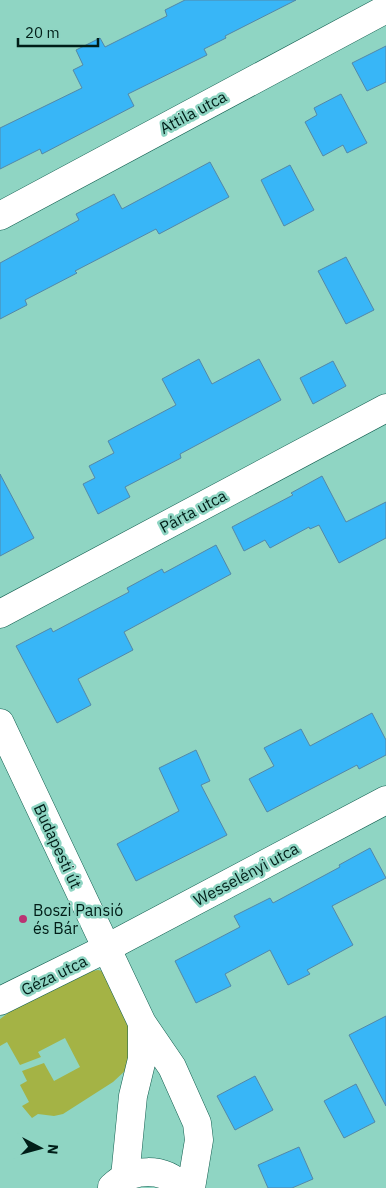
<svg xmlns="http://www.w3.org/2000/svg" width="386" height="1188" viewBox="0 0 386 1188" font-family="'IBM Plex Sans',sans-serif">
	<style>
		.green { fill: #a4b345 }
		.building { fill: #38b6f7; stroke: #5388a8 }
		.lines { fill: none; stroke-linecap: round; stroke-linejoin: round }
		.minor-casing { stroke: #125f50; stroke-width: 29 }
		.tertiary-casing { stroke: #125f50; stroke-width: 29 }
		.minor { stroke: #fff; stroke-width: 28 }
		.tertiary { stroke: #fff; stroke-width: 28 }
		.poi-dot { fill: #ba3373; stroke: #8fd5c3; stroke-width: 2 }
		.labels { text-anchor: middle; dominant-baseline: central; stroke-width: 5; stroke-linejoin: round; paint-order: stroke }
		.street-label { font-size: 16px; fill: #011e18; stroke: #8fd5c3 }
		.poi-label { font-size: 16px; fill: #011e18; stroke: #8fd5c3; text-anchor: start }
	</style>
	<rect width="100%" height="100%" fill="#8fd5c3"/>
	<path class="green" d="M98,970L111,973L136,1032L127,1069L113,1082L63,1114L54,1116L38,1114L32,1118L22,1106L29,1102L20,1085L27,1081L22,1071L44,1063L54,1081L80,1067L65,1038L38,1052L41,1057L20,1065L7,1042L0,1046V1019L15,1008L87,972Z"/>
	<path class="building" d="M185,0H296L225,36L226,38L204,49L207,55L128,94L134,106L42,154L40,149L0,169V128L82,88L73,70L83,65L76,50L100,38L105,47L167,16L165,10Z
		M386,46V82L367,91L352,63Z
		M341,94L367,143L347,153L343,145L323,156L305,122L317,115L314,108Z
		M210,162L229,197L159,234L156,229L75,271L77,273L25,300L27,305L0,319V263L79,220L76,214L114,194L122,209Z
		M290,165L314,210L284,226L261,180Z
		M346,257L374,310L346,324L318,271Z
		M199,359L212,384L259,359L281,400L180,454L181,458L125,487L130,497L98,514L83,484L95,478L89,466L114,453L108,441L176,405L162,379Z
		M333,361L346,386L313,404L300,378Z
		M0,474L34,538L0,556Z
		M322,476L346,522L386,502V538L339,563L319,525L310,529L309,527L270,548L265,540L244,551L232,527L293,495L291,493Z
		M216,545L231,574L124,632L133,650L78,679L91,705L57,723L16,646L51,628L53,632L129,592L127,588L162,569L164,573Z
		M372,713L386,740V755L359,769L357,765L267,812L249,779L274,766L264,748L301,729L310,746Z
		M196,750L210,781L201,785L227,835L136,881L117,844L179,811L159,768Z
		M370,848L386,878L332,906L353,945L307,970L310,974L288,985L270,950L225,974L231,986L196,1003L175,961L240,927L234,916L270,898L273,903L340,867L339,865Z
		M386,1016V1106L349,1035Z
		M255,1076L273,1110L235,1130L217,1096Z
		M356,1084L375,1122L344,1138L324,1101Z
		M299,1147L313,1179L292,1188H268L258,1165Z"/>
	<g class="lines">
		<defs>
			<path id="minor" d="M0,216L386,9
				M0,614L386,408
				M0,1001L101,951L386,800"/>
			<path id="tertiary" d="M0,723L142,1023L172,1067L197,1123L199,1140L191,1188
				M125,1177L133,1096L142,1059V1023
				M112,1187C131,1168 164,1166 183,1188"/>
		</defs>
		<use href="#minor" class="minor-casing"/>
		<use href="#tertiary" class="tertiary-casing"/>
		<use href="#minor" class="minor"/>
		<use href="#tertiary" class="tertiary"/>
	</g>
	<circle class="poi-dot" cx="23" cy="919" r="5"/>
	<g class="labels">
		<g class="street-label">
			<text transform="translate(193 112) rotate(-28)">Attila utca</text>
			<text transform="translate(193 511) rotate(-28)">Párta utca</text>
			<text transform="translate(58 846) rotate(65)">Budapesti út</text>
			<text transform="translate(246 874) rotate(-28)">Wesselényi utca</text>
			<text transform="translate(54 975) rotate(-26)">Géza utca</text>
		</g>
		<g class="poi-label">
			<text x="33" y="910">Boszi Pansió<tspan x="33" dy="18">és Bár</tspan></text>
		</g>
	</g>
	<g transform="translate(40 1148) rotate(96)" stroke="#8fd5c3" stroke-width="4" paint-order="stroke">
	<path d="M0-4L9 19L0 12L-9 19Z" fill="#011e18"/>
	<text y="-8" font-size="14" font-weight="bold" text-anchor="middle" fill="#011e18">N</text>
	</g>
	<path d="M18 38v8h80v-8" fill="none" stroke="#011e18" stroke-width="2.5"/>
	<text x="25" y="38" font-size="15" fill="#011e18" stroke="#8fd5c3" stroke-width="4" paint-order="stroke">20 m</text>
</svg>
